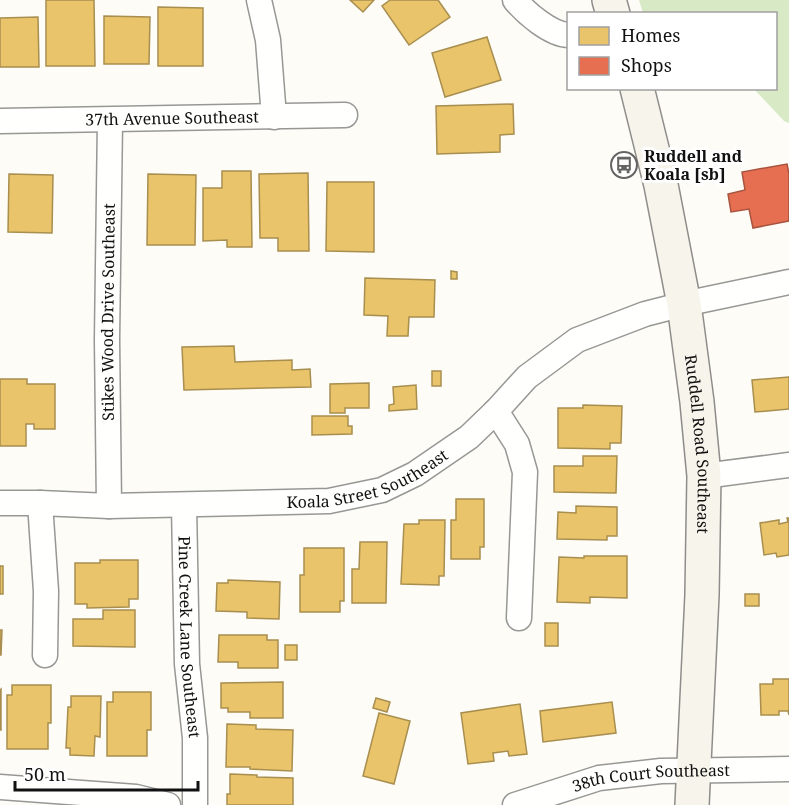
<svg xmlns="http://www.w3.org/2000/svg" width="789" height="805" viewBox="0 0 789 805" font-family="'Noto Serif',serif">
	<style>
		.forest { fill: #d8eac5 }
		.homes { fill: #e9c46a; stroke: #a88e4f; stroke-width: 1.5 }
		.shops { fill: #e76f51; stroke: #a7533e; stroke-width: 1.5 }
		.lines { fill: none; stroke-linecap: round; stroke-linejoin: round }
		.minor-casing { stroke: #979795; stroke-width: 27 }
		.secondary-casing { stroke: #8e8d8b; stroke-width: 36 }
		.minor { stroke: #fffffe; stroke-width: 24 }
		.secondary { stroke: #f6f4eb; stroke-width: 33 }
		.labels { text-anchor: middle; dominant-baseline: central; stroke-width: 6; stroke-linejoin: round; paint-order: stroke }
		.street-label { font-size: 16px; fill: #111; stroke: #fff }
		.poi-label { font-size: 16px; font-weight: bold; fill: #111; stroke: #fff; text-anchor: start }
	</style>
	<rect width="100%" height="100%" fill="#fdfcf7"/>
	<path class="forest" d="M639,0H789V123L784,121L754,89L776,88V14L643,13Z"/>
	<path class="homes" d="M46,0H94L95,66H46Z
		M350,0H374L363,12Z
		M390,0H438L450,17L409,45L382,6Z
		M158,7L203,8V66H158Z
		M104,16L150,17L149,64H104Z
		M38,17L39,67H0V18Z
		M487,37L501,80L445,97L432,53Z
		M513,104L514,134L500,135V152L437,154L436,106Z
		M222,171H251L252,247H227V240L203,241V188H222Z
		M308,173L309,251H278V238H260L259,174Z
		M9,174L53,175L52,233L8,232Z
		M148,174L196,175L195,245H147Z
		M327,182H374V252L326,251Z
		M451,271L457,272V279H451Z
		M365,278L435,280L434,317H409L408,336H387L388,316L364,315Z
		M234,346L235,362L292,360V370L310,369L311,387L184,390L182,347Z
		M432,371H441V386H432Z
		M789,377V409L755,412L752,380Z
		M0,379H27V384H55V429H34V424H26V446H0Z
		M369,383V408H345V413H330V384Z
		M416,385L417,409L389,411V405L394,404L393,387Z
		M583,405L622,406L621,443H610V449L558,448V408H583Z
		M312,416H348V426H352V434L312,435Z
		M583,456H617L616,493L554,492V466H583Z
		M456,499H484V547H480V559H451V520H456Z
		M576,506L617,507V536H607V540L557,539L558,512L576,513Z
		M787,518H789V555L777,557L776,553L764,555L760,523L779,520V524L788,522Z
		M419,520H445L444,576H439V585L401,584L404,524H419Z
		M360,542H387L386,603H352V569H359Z
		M304,548H344V601H340V612H300V575H304Z
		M584,556H627V598L590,597V603L557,602L559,557L584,558Z
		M100,560H138V599H129V607L87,608V604H75V563H100Z
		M0,566H3V594H0Z
		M228,580L280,582L279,619L247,618V612L216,611L217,583H228Z
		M745,594H759V606H745Z
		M103,610H135V647L73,646V619H103Z
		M545,623H558V646H545Z
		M0,630H2L1,655H0Z
		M219,635H267V640H278V668H238V662H218Z
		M285,645H297V660H285Z
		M773,679H789V715L788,711H779V715H761L760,684H773Z
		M283,682V718H250V712H228V708H221V683Z
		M12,685H51V723H48V749H7V695H12Z
		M1,689V730H0V690Z
		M113,692H151V730H147V756H107V702H113Z
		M71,696H101L100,737L95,736L94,756L70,755V748H66L68,707H71Z
		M376,698L390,702L387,712L373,708Z
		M612,702L616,733L543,742L540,711Z
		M520,704L527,754L509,756L508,751L493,753L494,761L468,764L461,713Z
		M379,713L410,721L394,784L363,776Z
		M227,724L256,725V729L293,730L292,771L250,769V767H226Z
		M230,774L257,775V777L293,778V805H227V794H230Z"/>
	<path class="shops" d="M787,164L789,174V221L753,228L749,209L731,212L728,194L745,190L742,172Z"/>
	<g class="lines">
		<defs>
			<g id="minor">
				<path d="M259,0L268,40L274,117"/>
				<path d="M515,0C526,13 550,34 568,35"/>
				<path id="s1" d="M0,121L345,115"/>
				<path d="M496,411L517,444L525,472L519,618"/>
				<path d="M704,476L789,465"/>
				<path id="s2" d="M0,503H40L109,506L329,501L382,490L415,474L469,437L496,411L527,377L577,340L645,314L684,304L789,282"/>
				<path d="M40,503L46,591L45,655"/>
				<path id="s3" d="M184,505L187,664L195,738V805"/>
				<path id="s4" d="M109,506L107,340L110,120"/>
				<path d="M0,787L136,797L168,805"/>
				<path id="s5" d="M515,805L599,778L661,771L789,769"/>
			</g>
			<g id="secondary">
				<path d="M609,0L613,14"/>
				<path id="s6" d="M637,88L661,185L684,304L697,402L704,476L702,595L692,805"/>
			</g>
		</defs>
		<use href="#minor" class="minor-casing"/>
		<use href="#secondary" class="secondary-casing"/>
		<use href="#minor" class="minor"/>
		<use href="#secondary" class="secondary"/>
	</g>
	<defs>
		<symbol id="bus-ring" viewBox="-11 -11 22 22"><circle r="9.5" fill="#fff" stroke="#646362" stroke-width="1.5"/><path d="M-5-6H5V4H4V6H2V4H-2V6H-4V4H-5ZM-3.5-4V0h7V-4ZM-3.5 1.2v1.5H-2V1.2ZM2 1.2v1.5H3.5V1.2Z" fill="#646362"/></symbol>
	</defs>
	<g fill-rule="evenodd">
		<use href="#bus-ring" x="609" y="150" width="30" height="30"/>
	</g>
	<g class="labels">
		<g class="street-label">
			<text stroke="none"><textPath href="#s1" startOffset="172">37th Avenue Southeast</textPath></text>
			<text stroke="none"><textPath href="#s4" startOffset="194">Stikes Wood Drive Southeast</textPath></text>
			<text stroke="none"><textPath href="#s6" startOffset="362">Ruddell Road Southeast</textPath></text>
			<text stroke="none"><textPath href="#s2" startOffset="372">Koala Street Southeast</textPath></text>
			<text stroke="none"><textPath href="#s3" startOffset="132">Pine Creek Lane Southeast</textPath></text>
			<text stroke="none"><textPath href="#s5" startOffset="140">38th Court Southeast</textPath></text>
		</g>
		<g class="poi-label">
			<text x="644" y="156">Ruddell and<tspan x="644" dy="18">Koala [sb]</tspan></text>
		</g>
	</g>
	<rect x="567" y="12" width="210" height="78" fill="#ffffff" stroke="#a0a0a0" stroke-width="1.5"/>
	<rect x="579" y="27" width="30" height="18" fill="#e9c46a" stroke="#a0a0a0" stroke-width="1.5"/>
	<text x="621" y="42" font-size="18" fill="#111111">Homes</text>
	<rect x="579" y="57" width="30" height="18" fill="#e76f51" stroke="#a0a0a0" stroke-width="1.5"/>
	<text x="621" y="72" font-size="18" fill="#111111">Shops</text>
	<path d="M15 781v9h183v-9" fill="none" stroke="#111111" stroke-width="3"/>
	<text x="24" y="781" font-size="18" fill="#111111" stroke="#ffffff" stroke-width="4.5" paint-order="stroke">50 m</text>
</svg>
